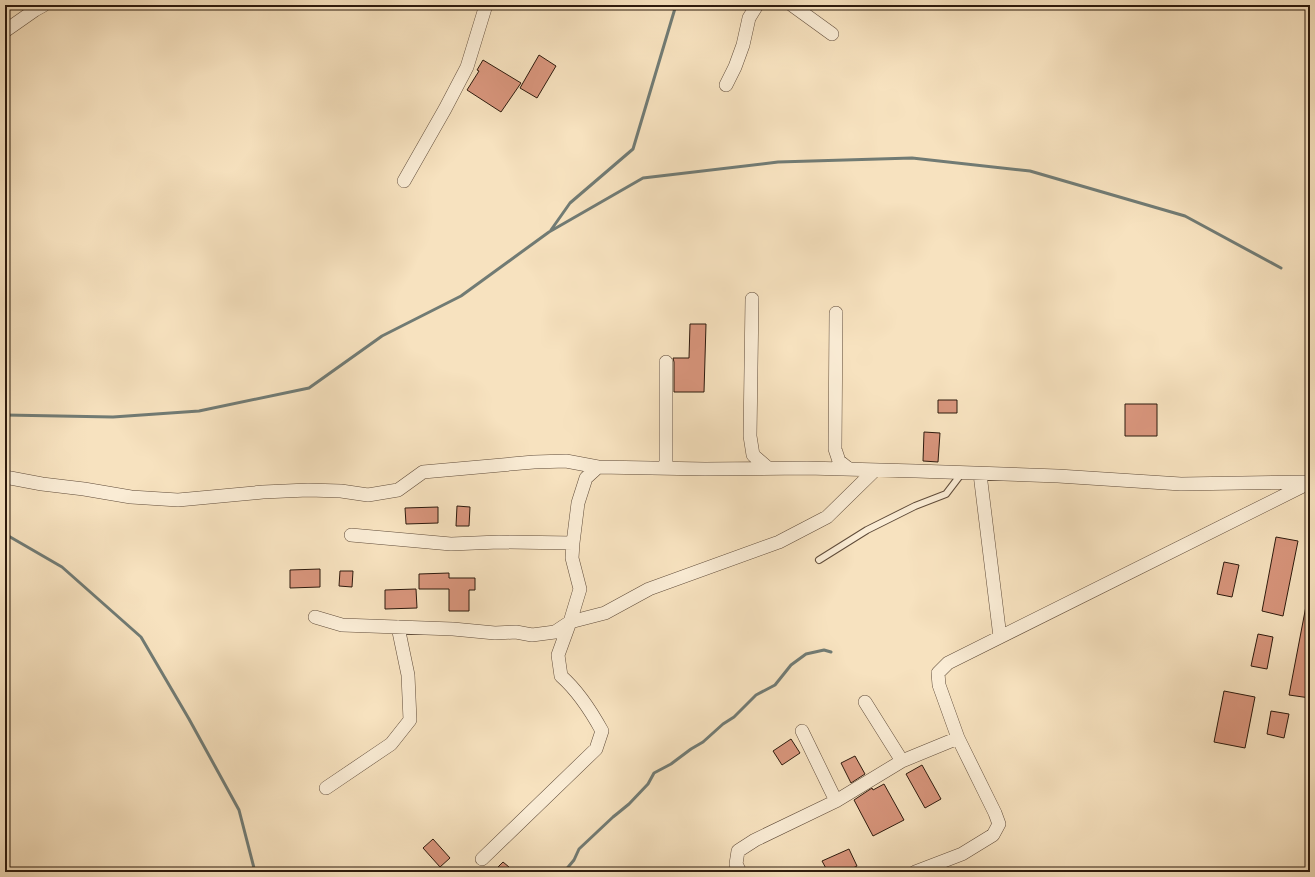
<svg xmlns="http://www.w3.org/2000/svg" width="1315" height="877" viewBox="0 0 1315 877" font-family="'Old Standard TT',serif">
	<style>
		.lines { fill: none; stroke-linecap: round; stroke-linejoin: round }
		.stream { stroke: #717b74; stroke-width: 3 }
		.building { fill: #d8957c; stroke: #2d1a0d }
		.service-casing { stroke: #604c3a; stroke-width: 8 }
		.minor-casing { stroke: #604c3a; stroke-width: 14 }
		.service { stroke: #faecd5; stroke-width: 6 }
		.minor { stroke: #faecd5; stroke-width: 13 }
	</style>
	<rect width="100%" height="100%" fill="#f7e2bf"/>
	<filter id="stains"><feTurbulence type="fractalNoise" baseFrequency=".005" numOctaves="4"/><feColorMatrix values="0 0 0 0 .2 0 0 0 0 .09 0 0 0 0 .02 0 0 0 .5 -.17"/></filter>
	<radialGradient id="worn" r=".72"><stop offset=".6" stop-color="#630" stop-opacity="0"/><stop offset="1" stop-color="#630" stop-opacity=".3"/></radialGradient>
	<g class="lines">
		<path class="stream" d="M551,230L570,203L633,149L676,5
			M5,415L113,417L199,411L309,388L382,336L461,296L549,232L643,178L778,162L912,158L1030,171L1185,216L1281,268
			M5,534L62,567L141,637L189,719L239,810L255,872
			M564,872L574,860L579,849L613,817L618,813L629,804L648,784L654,773L671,764L691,749L703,742L723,724L734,717L756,695L775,685L791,665L806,654L824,650L831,652"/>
	</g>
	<path class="building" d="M539,55L556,66L537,98L520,88Z
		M483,60L521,83L501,112L467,90L479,71L477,70Z
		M690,324H706L704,392H674V362L673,358H689Z
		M938,400H957V413H938Z
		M1125,404H1157V436H1125Z
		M924,432L940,433L938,462L923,461Z
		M457,506L470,507L469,526H456Z
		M438,507V523L406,524L405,508Z
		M1276,537L1298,541L1283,616L1262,611Z
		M1224,562L1239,565L1232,597L1217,594Z
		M320,569V587L290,588V570Z
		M340,571H353L352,587L339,586Z
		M449,573V578H475V590H469V611H449V589H419V574Z
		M416,589L417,608L385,609V590Z
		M1306,606L1310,607V698L1289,695Z
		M1258,634L1273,637L1267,669L1251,666Z
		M1224,691L1255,697L1245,748L1214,742Z
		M1271,711L1289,714L1284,738L1267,734Z
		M791,739L800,753L782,765L773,751Z
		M855,756L865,774L851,783L841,763Z
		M922,765L941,799L925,808L906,774Z
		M884,784L904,820L873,836L854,800L872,788L873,790Z
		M433,839L450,858L440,867L423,848Z
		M849,849L857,866L845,872H828L822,861Z
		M503,862L509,867L505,872H493Z"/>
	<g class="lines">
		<defs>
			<path id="service" d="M819,560L867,530L915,506L946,494L962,473"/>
			<path id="minor" d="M792,5L832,34
				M5,31L35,10L44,5
				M726,85L735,67L743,45L749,18L757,5
				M404,181L445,109L467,67L486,5
				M752,299L750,436L753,455L768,468
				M836,313L835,449L839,461L849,469
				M666,362V468
				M980,474L1000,637
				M5,477L42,484L84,489L131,497L178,500L263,492L308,490L341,491L368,495L398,490L423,472L534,462L566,461L598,467L705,469L807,468L916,471L1058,476L1181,484L1310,482
				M351,535L451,544L499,542L573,543
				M315,617L342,625L453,629L495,633L516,632L532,635L555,632L570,622L580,589L572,558L573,543L578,503L586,478L598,467
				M865,702L902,761
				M802,731L836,801
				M326,788L391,744L410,720L408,675L398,627
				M482,859L596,749L602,731C591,711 578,691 561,676L558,655L570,622L605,613L649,589L779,542L827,517L875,470
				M740,872L736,864L738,851L755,840L836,801L902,761L958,738
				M915,872L962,854L993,835L999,824L995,813L958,738L939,685L938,673L948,663L1307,484"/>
		</defs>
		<use href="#service" class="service-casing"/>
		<use href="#minor" class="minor-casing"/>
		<use href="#service" class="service"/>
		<use href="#minor" class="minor"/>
	</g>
	<rect width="1315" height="877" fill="none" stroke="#f7e2bf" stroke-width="20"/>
	<rect x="6" y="6" width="1303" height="865" fill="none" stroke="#2d1a0d" stroke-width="2"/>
	<rect x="10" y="10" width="1295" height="857" fill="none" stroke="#2d1a0d"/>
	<rect width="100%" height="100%" filter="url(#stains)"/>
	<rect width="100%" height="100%" fill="url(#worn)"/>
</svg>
